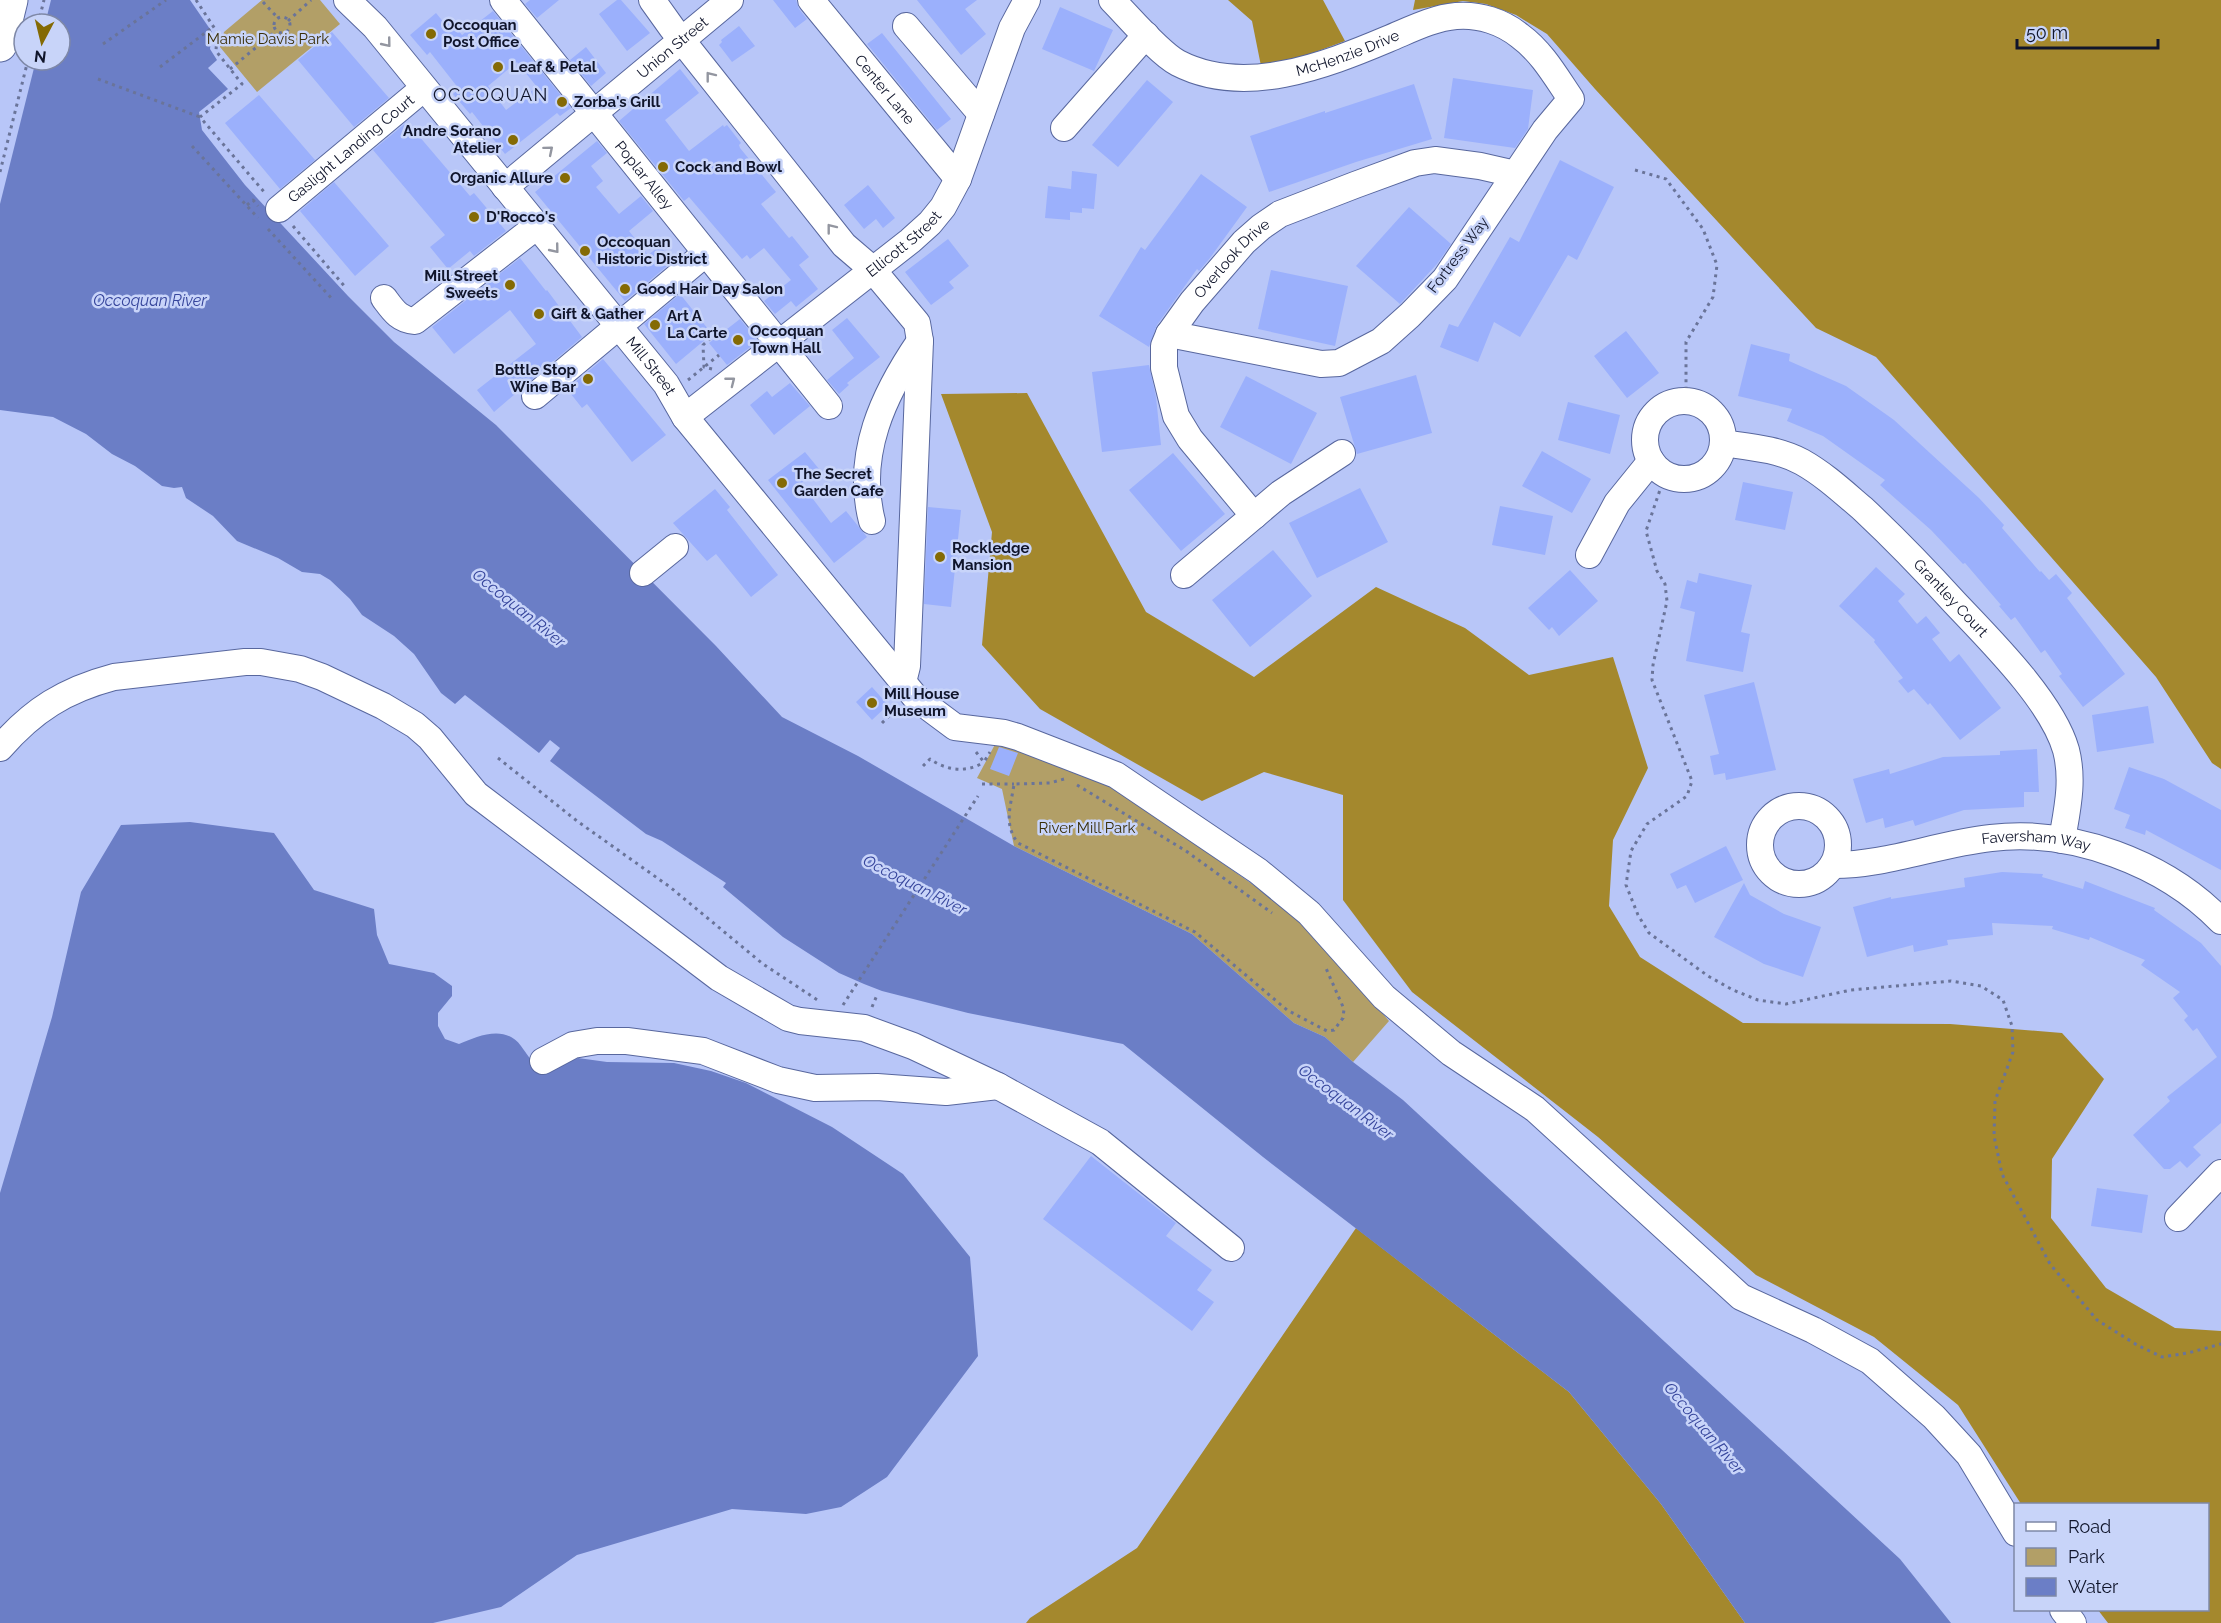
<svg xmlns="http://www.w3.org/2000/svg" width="2221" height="1623" viewBox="0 0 2221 1623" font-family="Raleway,sans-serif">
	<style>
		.green { fill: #b29f67 }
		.forest { fill: #a4882d }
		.water { fill: #6b7ec6; fill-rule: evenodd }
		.pier { fill: #b8c6f8 }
		.building { fill: #9bb0fc; fill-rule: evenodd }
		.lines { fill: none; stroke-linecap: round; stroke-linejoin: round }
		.minor-casing { stroke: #58679e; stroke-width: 28 }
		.highway-casing { stroke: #58679e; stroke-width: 35 }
		.path { stroke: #6a7499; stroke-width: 3; stroke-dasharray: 3 4.5; stroke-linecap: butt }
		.minor { stroke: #fff; stroke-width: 26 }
		.highway { stroke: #fff; stroke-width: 33 }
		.oneway { stroke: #9396a0 }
		.poi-dot { fill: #846a04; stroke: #c8d4f9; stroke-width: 2 }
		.labels { text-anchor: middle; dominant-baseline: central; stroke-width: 5; stroke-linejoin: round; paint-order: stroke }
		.poi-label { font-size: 15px; font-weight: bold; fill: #10152b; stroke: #c8d4f9; text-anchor: start }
		.park-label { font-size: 15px; fill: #3a2e07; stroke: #c8d4f9 }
		.street-label { font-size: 15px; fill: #10152b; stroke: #c8d4f9 }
		.water-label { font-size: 16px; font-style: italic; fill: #35449b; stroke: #c8d4f9 }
		.quarter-label { font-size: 18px; letter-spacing: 1.5px; fill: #10152b; stroke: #c8d4f9 }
	</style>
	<rect width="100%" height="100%" fill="#b8c6f8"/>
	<path class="green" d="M262,0H320L340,24L257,92L220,47L224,32Z
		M999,737L1114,787L1302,919L1389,1021L1353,1062L1325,1037L1294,1023L1192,934L1014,846L1002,789L977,778Z"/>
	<path class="forest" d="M1228,0H1323L1345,41L1302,57L1261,66L1252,21Z
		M1415,0H2221V769L2212,763L2156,677L1876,357L1816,328L1595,89L1547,34L1516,15L1486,4L1463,1L1413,10Z
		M1027,393L1146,612L1254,677L1376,587L1465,628L1529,675L1613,657L1648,768L1613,840L1609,906L1640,957L1743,1023L1950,1024L2062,1033L2104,1079L2052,1159L2051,1218L2106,1288L2175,1328L2221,1331V1623H2108L2098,1610H2208V1504H2021L1958,1405L1874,1337L1756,1275L1598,1137L1412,992L1343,900V795L1264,772L1202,801L1040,709L982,645L992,532L941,394Z
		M1356,1228L1569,1392L1661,1504L1745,1623H1026L1030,1618L1137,1548Z"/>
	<path class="water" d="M0,0H190L212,32L210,49L217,60L208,68L228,89L199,112L202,130L245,185L348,296L394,342L496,425L716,646L782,717L858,756L1014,846L1192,934L1294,1023L1325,1037L1353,1062L1403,1100L1900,1559L1951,1623H1745L1661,1504L1569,1392L1263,1157L1123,1044L968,1013L882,991L864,984L839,973L783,937L723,887L726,883L662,841L646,834L550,761L560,748L550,740L539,753L465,695L455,704L441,693L414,654L394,636L362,615L350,599L330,580L320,574L302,572L278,558L237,541L213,516L186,498L182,487L174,488L162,486L135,466L112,454L86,434L53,417L0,410ZM24,24H60V60H24Z
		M190,822L274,833L314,890L374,909L377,935L389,964L434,973L452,986V996L438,1013V1026L445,1039L459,1044C478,1036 505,1024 521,1046C530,1058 531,1062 543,1071L578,1058L607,1062L674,1063L711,1071L746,1083L832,1127L903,1174L970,1257L978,1356L887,1477L841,1507L806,1514L732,1509L577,1555L501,1607L433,1623H0V1193L52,1017L81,892L121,825Z"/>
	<path class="pier" d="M0,0H51L45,24H24V60H36L0,204Z"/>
	<path class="building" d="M530,0H559L537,18L525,4Z
		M617,0H621L650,33L627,51L599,14Z
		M773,0H796L799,9L807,19L795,28Z
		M917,0H977L965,9L986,34L961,55Z
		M1060,7L1113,30L1094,71L1042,49Z
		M493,11L571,108L560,116L557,113L505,154L472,112L470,114L453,94L459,89L430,52L427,55L410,35L436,13L445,24L450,20L462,35ZM517,62L537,87L506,110L488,86Z
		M739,26L755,46L732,62L719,45L722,42L721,40Z
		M332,32L389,98L354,127L298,60Z
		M882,33L951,119L937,130L867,44Z
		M586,47L606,73L591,86L570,60Z
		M680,69L699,93L665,120L689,151L723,125L724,127L727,125L741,143L739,145L740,148L776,192L761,204L789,238L792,236L809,257L799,265L818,289L796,307L791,301L775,314L764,301L791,280L764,248L750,259L747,255L742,259L689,197L684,201L619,121Z
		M1453,78L1533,90L1528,129L1515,148L1444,138Z
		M1147,80L1173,102L1118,167L1092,145Z
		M1414,84L1432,139L1356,162L1269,192L1250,136L1325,111V113Z
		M259,95L315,160L280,189L225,123Z
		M407,122L470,196L474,193L506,231L474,256L470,251L448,269L430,247L445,235L373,150Z
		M597,141L607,153L591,166L603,181L596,187L619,214L641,196L653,211L629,231L648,255L657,248L659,249L661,247L672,262L625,301L535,192Z
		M1560,160L1614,187L1577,260L1568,255L1520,337L1494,322L1478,362L1440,347L1449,324L1458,327L1510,237L1519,242Z
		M1072,171L1097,174L1094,209L1082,208V213L1070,212V220L1045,218L1048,186L1071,189Z
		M1201,174L1247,207L1210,258L1199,271L1197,269L1157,325L1149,347L1099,316L1141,247L1145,250Z
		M334,182L389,246L355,276L300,211Z
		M868,185L895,218L883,228L876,219L864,229L844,205Z
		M1409,207L1451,244L1437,264L1400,304L1356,266Z
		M948,239L969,266L949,282L954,288L931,305L905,272Z
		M520,258L546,291L547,290L582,337L494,412L477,390L536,344L510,310L454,354L432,327Z
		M1271,270L1348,286L1335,346L1258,329Z
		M680,294L712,334L676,364L644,324Z
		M847,318L880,357L847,383L849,385L839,394L827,380L854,358L832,330Z
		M740,319L758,341L727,365L709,343Z
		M1626,331L1659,373L1627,398L1594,356Z
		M1751,344L1790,354L1789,361L1846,386L1894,420L1979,498L2004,525L2002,528L2040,572L2041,571L2049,580L2056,574L2072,593L2067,598L2125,674L2083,707L2059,676L2062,674L2045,650L2041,653L2015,617L2011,620L1999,606L2001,605L1965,563L1963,564L1931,530L1880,485L1885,480L1823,436L1787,421L1792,409L1738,396Z
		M603,359L666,435L632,462L587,404L582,408L567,389Z
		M1149,365L1156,397L1161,445L1102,452L1092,372Z
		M1416,375L1432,433L1357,454L1340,397Z
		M1246,376L1317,413L1291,464L1220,427Z
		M790,383L810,406L774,435L750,405L767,391L772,397Z
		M1568,402L1620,415L1610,454L1558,440Z
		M1542,451L1591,479L1572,513L1522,486Z
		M805,452L819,469L801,483L831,523L846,511L867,537L834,563L768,480Z
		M1173,453L1225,514L1181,551L1129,490Z
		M1743,482L1793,492L1785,530L1735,520Z
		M1360,488L1388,542L1317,578L1289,523Z
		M715,489L730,507L727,510L778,575L751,597L716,554L707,561L673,523Z
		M1500,506L1553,516L1545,555L1492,545Z
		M928,507L961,510L951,607L924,604Z
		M1273,550L1312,596L1250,647L1212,600Z
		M1876,567L1905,594L1898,601L1917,624L1926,616L1940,633L1932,639L1950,662L1959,654L2001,708L1960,740L1930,703L1928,705L1914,689L1908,693L1898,681L1903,678L1874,642L1875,640L1839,606Z
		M1570,570L1598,601L1559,636L1552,627L1549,630L1528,608Z
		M1699,573L1752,585L1741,632L1750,634L1743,672L1686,661L1695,612L1680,608L1687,580L1697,583Z
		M1754,682L1776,770L1726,780L1725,773L1714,775L1710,756L1719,754L1704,695Z
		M872,687L888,705L872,720L856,702Z
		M2148,706L2154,743L2097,752L2092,715Z
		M999,747L1018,753L1009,776L990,769Z
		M2037,749L2039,792H2024V807L1964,810L1915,826L1913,820L1885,828L1883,818L1866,823L1853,779L1889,769L1890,774L1943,757L2000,755V751Z
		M2129,767L2164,779L2221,810V870L2146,830L2145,835L2125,828L2130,815L2114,809Z
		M1726,846L1743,880L1695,903L1686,885L1677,889L1670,874Z
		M2002,872L2043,874L2042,877L2083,889L2085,881L2155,908L2154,910L2201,943L2221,966V1123L2193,1147L2201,1155L2187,1168L2180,1161L2170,1169H2164L2133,1135L2170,1101L2167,1097L2217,1057L2197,1028L2193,1031L2184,1020L2188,1016L2173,998L2180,992L2141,965L2145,960L2090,937L2089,940L2052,929L2053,926L1992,923L1993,935L1947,940L1948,945L1914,952L1913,945L1867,957L1853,907L1891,897V899L1965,887L1964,878Z
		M1744,883L1750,895L1784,914L1821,927L1803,977L1764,964L1714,937Z
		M1091,1156L1176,1223L1166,1236L1212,1270L1197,1290L1214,1302L1192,1331L1043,1219Z
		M2097,1188L2148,1195L2142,1233L2091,1226Z"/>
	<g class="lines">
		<defs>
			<g id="minor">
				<path id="s1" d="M347,0L375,27L666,384L685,417L916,698L955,727L1004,733L1018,737L1116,775L1258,871L1309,913L1384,997L1451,1053L1535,1109L1741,1297L1813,1330L1870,1361L1934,1417L1969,1455L2016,1533"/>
				<path id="s2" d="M503,0L829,406"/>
				<path d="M652,0L672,28L844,245L872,269L917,323L920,341L907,666L903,682"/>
				<path id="s3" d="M811,0L958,179"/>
				<path id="s4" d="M1112,0C1128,16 1159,53 1178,63C1244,97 1324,66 1388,39C1410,30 1433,18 1456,16C1479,14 1503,22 1520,36C1542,52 1556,77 1571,99L1545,130L1445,279L1410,315L1381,341L1339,363L1321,364L1169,334"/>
				<path d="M906,26L981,114"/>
				<path d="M1064,128L1146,35"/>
				<path id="s5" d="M505,187L730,0"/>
				<path id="s6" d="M279,209L424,88"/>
				<path d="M384,298C393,310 399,320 415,321L537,226"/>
				<path d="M535,396L706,253"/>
				<circle cx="1684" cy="440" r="39"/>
				<path id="s7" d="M685,417L910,241L930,223L943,207L958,179L1012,28L1027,0"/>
				<path id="s8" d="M1723,443C1750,447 1778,449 1802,462C1825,475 1843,492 1863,509C1895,539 1925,570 1955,603C1990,640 2052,701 2066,750C2074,781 2067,810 2062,840"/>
				<path id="s9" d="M1254,516L1190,439L1176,416L1164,368V346L1169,334L1192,302L1244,242L1261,227L1280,214L1355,185L1415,163L1435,160L1480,166L1515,174"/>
				<path d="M872,521C855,455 883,395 920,341"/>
				<path d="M1589,555L1617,503L1651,461"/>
				<path d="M643,573L675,547"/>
				<path d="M1184,575L1281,493L1342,453"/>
				<path d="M0,748C33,710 65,690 114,677L245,662H261L300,669L322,677L383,706L415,725L430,738L476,794L719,978L788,1018L800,1021L864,1028L913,1046L998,1086L1100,1142L1231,1248"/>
				<circle cx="1799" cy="845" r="39"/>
				<path id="s10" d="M1833,865C1887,865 1937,844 1991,838C2071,828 2165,863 2221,921"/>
				<path d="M543,1061L573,1045L597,1041H627L703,1051L778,1080L815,1088L877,1087L946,1092L998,1086"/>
				<path d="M2178,1218L2221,1173"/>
				<path d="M2063,1610L2073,1623"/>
			</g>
			<path id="highway" d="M0,45L11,0"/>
		</defs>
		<use href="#minor" class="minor-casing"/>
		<use href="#highway" class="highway-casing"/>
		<path class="path" d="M196,0L217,32L216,51L242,84L200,117L265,193
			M263,2L278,18
			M274 25a8 8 0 1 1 16 0a8 8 0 1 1-16 0Z
			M288,21L311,0
			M38,24L44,0
			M103,44L166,0
			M160,67L213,27
			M230,69L276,31
			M98,79L200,117
			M192,146L258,218
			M1635,170L1666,179L1703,229L1717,265L1713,297L1686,342V401
			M0,172L28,60
			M247,205L253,200L258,206
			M293,226L346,288
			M268,229L333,300
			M712,369L704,367L703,345L713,336
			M688,380L719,355
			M1662,484L1646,531L1657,571L1665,584L1667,601L1653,665L1652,680L1692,781L1687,796L1647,824L1631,851L1626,885L1638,915L1649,933L1708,976L1733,990L1758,1000L1786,1004L1851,990L1951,981L1981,986L2003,1000L2012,1026L2013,1052L1995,1101L1994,1136L2002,1174L2050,1264L2097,1320L2137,1345L2162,1357L2188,1353L2221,1344
			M882,723L896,709
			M976,752L984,762L990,752
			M498,758L577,821L670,887L763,964L819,1001
			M923,766L930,759C947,771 967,773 984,762
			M1064,779L1050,783L1014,784C1011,806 1003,824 1018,843L1195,932L1287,1010L1327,1031L1334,1030L1343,1018L1344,1009L1325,966
			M982,784H1014
			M1077,785L1186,851L1272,913
			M843,1005L978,796
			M872,1007L877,995"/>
		<use href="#minor" class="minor"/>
		<use href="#highway" class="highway"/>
	</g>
	<defs><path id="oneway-chevron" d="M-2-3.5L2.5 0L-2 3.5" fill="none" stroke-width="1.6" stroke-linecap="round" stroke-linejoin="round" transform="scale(1.5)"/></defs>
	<g class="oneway">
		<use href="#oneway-chevron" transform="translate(387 43) rotate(51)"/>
		<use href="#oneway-chevron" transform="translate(710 76) rotate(-128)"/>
		<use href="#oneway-chevron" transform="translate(549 150) rotate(-40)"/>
		<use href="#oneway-chevron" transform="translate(831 228) rotate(-128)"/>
		<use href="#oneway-chevron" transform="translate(555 249) rotate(51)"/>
		<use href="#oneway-chevron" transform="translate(731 381) rotate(-38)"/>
	</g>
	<g class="poi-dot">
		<circle cx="431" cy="34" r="6"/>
		<circle cx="498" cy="67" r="6"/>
		<circle cx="562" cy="102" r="6"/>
		<circle cx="513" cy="140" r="6"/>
		<circle cx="663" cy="167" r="6"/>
		<circle cx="565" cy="178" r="6"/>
		<circle cx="474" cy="217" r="6"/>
		<circle cx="585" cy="251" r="6"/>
		<circle cx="510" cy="285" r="6"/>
		<circle cx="625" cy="289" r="6"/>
		<circle cx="539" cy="314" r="6"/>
		<circle cx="655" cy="325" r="6"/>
		<circle cx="738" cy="340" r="6"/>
		<circle cx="588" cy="379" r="6"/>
		<circle cx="782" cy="483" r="6"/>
		<circle cx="940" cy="557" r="6"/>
		<circle cx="872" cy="703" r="6"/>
	</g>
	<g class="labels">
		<g class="poi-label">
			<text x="443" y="25">Occoquan<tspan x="443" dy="17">Post Office</tspan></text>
			<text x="510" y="67">Leaf &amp; Petal</text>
			<text x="574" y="102">Zorba's Grill</text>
			<text x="501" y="131" text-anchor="end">Andre Sorano<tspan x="501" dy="17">Atelier</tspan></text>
			<text x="675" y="167">Cock and Bowl</text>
			<text x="553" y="178" text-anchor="end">Organic Allure</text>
			<text x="486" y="217">D'Rocco's</text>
			<text x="597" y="242">Occoquan<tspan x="597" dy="17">Historic District</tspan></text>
			<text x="498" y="276" text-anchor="end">Mill Street<tspan x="498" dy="17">Sweets</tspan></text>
			<text x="637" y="289">Good Hair Day Salon</text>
			<text x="551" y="314">Gift &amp; Gather</text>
			<text x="667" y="316">Art A<tspan x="667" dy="17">La Carte</tspan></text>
			<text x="750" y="331">Occoquan<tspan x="750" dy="17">Town Hall</tspan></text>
			<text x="576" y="370" text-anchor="end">Bottle Stop<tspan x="576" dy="17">Wine Bar</tspan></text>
			<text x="794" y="474">The Secret<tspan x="794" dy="17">Garden Cafe</tspan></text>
			<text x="952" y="548">Rockledge<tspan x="952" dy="17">Mansion</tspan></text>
			<text x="884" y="694">Mill House<tspan x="884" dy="17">Museum</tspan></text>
		</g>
		<g class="park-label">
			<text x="268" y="39">Mamie Davis Park</text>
			<text x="1087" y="828">River Mill Park</text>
		</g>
		<g class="street-label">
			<text stroke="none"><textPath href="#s5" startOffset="218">Union Street</textPath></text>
			<text stroke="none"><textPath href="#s4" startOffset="267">McHenzie Drive</textPath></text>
			<text stroke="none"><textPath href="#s3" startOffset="116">Center Lane</textPath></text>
			<text stroke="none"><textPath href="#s6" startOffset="94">Gaslight Landing Court</textPath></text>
			<text stroke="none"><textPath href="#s2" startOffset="225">Poplar Alley</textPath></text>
			<text stroke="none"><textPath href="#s7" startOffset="279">Ellicott Street</textPath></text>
			<text transform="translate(1458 255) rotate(-53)">Fortress Way</text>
			<text stroke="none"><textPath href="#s9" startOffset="310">Overlook Drive</textPath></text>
			<text stroke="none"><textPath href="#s1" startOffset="476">Mill Street</textPath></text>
			<text stroke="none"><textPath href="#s8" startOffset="284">Grantley Court</textPath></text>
			<text stroke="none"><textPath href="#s10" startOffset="206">Faversham Way</textPath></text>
		</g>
		<g class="water-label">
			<text x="150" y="300">Occoquan River</text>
			<text transform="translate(519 608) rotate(39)">Occoquan River</text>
			<text transform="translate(915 885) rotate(27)">Occoquan River</text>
			<text transform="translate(1346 1102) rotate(37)">Occoquan River</text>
			<text transform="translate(1704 1428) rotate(50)">Occoquan River</text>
		</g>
		<g class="quarter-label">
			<text x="491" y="94">OCCOQUAN</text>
		</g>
	</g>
	<rect x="2014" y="1503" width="195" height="108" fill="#c8d4f9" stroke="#7e88a7" stroke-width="1.5"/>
	<rect x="2026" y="1522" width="30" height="9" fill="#ffffff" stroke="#7e88a7" stroke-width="1.5"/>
	<text x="2068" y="1533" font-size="18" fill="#10152b">Road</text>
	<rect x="2026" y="1548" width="30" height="18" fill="#b29f67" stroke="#7e88a7" stroke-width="1.5"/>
	<text x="2068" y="1563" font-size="18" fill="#10152b">Park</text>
	<rect x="2026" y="1578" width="30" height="18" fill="#6b7ec6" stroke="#7e88a7" stroke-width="1.5"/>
	<text x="2068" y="1593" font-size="18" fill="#10152b">Water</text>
	<g transform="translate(42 42) rotate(187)"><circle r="28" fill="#c8d4f9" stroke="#7e88a7" stroke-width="1.5"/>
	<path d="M0-4.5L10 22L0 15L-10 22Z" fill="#846a04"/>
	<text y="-9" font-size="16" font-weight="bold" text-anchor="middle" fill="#10152b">N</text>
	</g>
	<path d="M2017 39v9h141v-9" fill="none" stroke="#10152b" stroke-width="3"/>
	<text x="2026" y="39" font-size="18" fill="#10152b" stroke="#c8d4f9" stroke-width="4.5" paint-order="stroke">50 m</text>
</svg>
